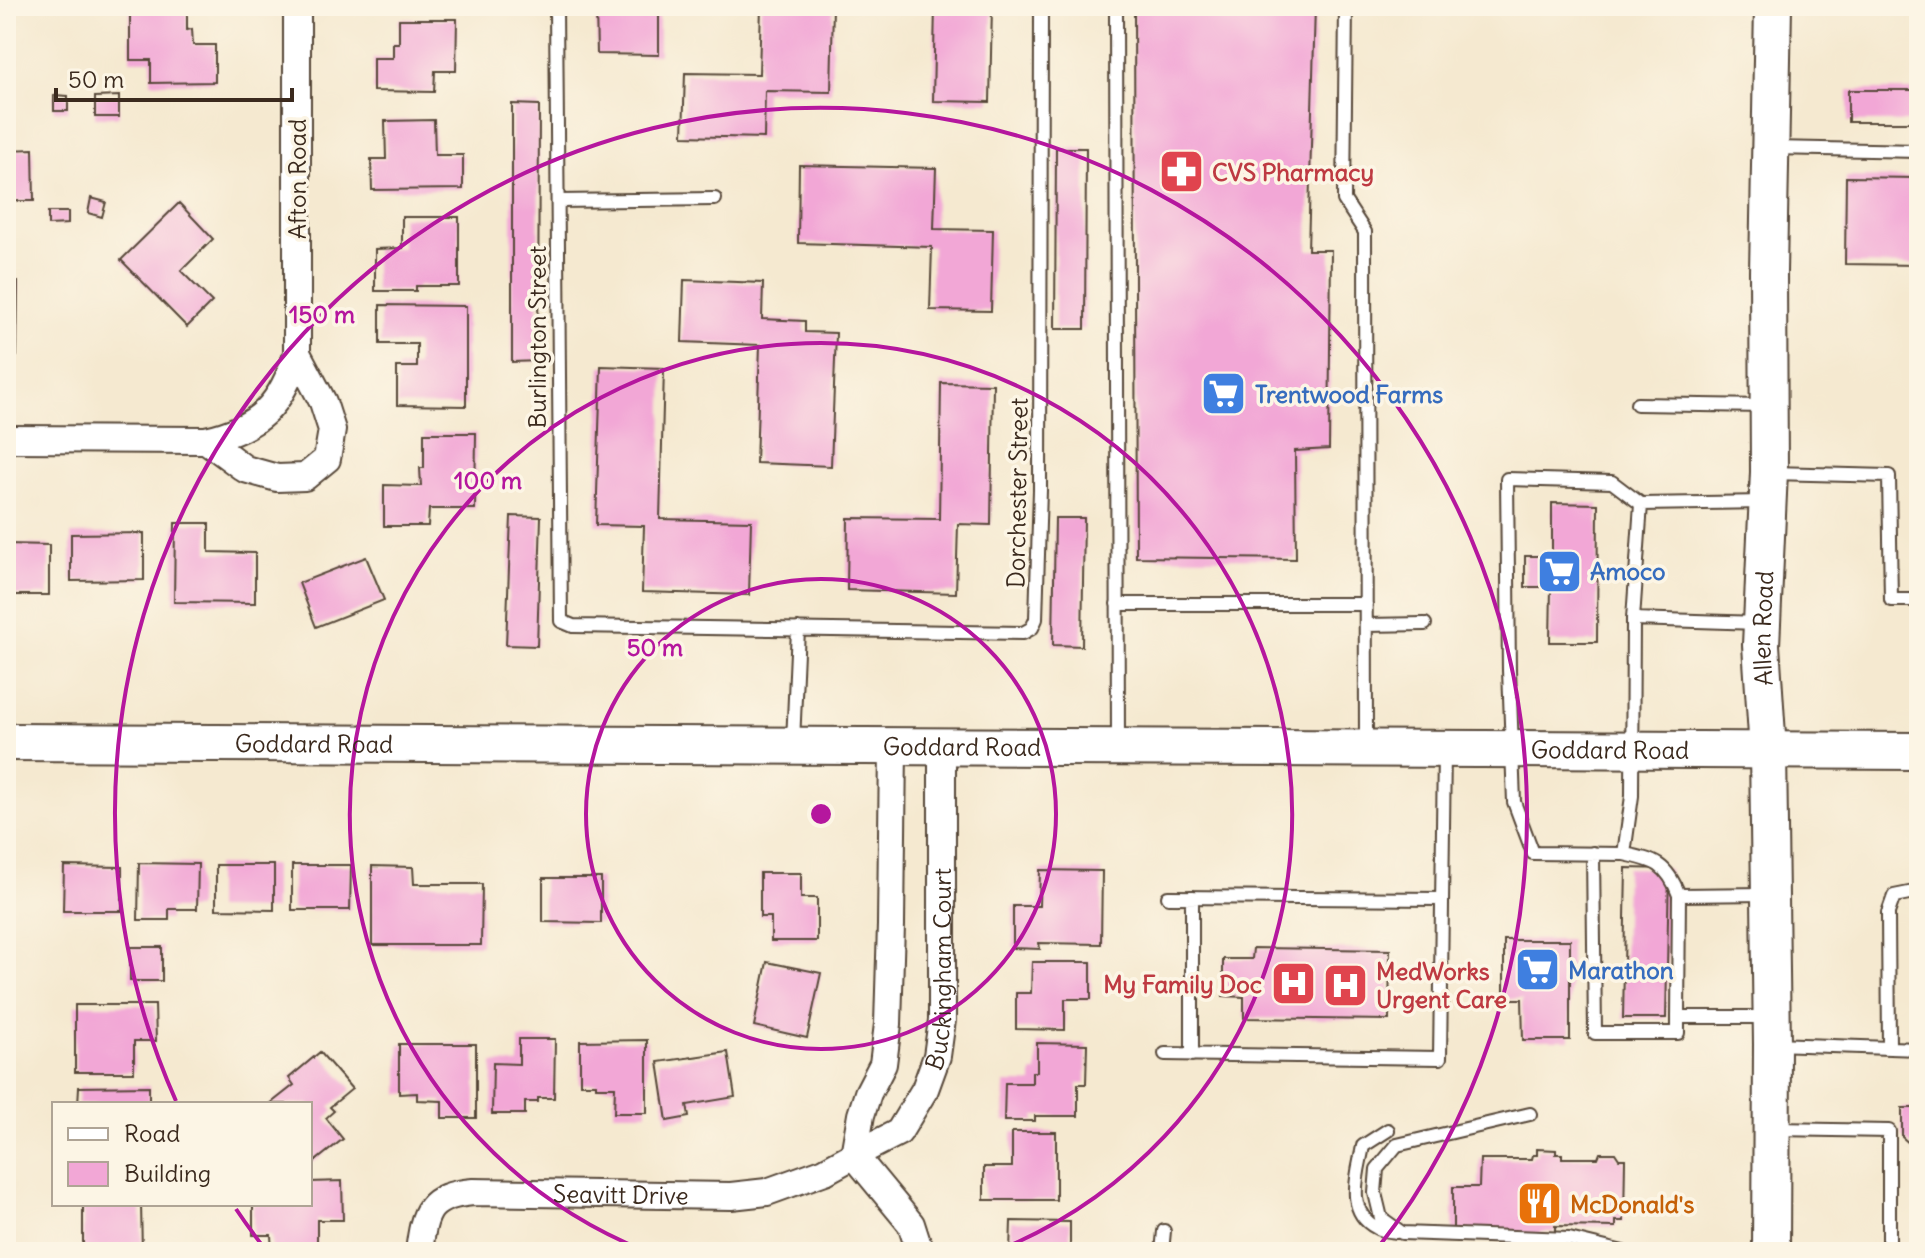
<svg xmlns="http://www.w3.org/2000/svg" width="1925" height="1258" viewBox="0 0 1925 1258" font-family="Delius,sans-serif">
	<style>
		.building { fill: #f2a7d6 }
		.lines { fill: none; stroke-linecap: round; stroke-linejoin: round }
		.lane-casing { stroke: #574739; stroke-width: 16 }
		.street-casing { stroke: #574739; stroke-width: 30 }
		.secondary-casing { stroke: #574739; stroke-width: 40 }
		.lane { stroke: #fff; stroke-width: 12 }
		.street { stroke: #fff; stroke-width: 26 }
		.secondary { stroke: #fff; stroke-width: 36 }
		.ring { fill: none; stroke: #b5179e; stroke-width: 4 }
		.labels { text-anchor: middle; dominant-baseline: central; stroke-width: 7; stroke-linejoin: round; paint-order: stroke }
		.health-label { font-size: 24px; font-weight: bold; fill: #be3a42; stroke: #fcf5e5; text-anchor: start }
		.street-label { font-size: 24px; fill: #3b2a1e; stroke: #fcf5e5 }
		.shop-label { font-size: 24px; font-weight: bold; fill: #366cbe; stroke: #fcf5e5; text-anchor: start }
		.food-label { font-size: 24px; font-weight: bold; fill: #c56008; stroke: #fcf5e5; text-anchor: start }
		.centre { fill: #b5179e; stroke: #fcf5e5; stroke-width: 4 }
		.ring-label { font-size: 24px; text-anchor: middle; font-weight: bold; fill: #b5179e; stroke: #fcf5e5; stroke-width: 7; stroke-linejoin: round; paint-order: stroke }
	</style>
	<rect width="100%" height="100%" fill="#fcf5e5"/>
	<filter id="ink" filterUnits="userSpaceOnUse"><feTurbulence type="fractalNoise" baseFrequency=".0125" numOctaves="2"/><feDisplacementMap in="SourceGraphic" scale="16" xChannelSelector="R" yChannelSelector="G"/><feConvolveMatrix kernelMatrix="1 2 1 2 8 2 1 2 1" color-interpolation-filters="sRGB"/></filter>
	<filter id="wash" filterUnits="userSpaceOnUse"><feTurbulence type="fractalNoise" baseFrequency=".006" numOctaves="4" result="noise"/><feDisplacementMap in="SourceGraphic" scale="32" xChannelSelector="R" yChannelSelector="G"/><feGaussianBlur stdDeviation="1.8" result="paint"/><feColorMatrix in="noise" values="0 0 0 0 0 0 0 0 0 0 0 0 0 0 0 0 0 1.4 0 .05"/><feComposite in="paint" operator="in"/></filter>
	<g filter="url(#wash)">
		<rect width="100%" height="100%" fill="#f5e9d0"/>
		<g id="blocks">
			<path class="building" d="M596,6H659V55L597,54Z
				M761,6H833L831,92L765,91L764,138L683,136L685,73L759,74Z
				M935,6H992L990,102L933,101Z
				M1134,6H1315L1308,250H1331L1329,449L1295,451L1296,559L1136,557Z
				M130,10H187V30L192,29L193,45H215V82L151,83V60H130Z
				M399,19H457L456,71H435L434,92L373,91V58H393V43H399Z
				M1848,90H1919V122H1848Z
				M54,95L68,96V111H54Z
				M119,96V117H95V97Z
				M512,104L539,105L538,361L512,362Z
				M434,120L435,155H463V189L372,190L371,159H386L385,121Z
				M6,130H9V150L33,149L34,201H6Z
				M1056,148H1086L1085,329H1055Z
				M799,165L936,168L934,229L993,230L991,311L930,310L932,247L798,243Z
				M1846,177L1919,178V265L1845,264Z
				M91,198L106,202L102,217L88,213Z
				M179,203L213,239L181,271L212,302L187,327L121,260Z
				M48,212H68V224L48,225Z
				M402,217H459V286H416V291H375V249L402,248Z
				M684,280L763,283L762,319L805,321V332L836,333L831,466L756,463L760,345L682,342Z
				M6,282H18L17,356H6Z
				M380,305L466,306V406L397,405V367H417V344H380Z
				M601,366L664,368L660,519L751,521L749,595L642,592L644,526L596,525Z
				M941,383L993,384L991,525L958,524L956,593L847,590L848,518L939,519Z
				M424,433H476L475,509H429L428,526H384V485L421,486L420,468H424Z
				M1552,503L1598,504L1597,642H1550L1551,587H1525V556H1552Z
				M511,516L541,517L537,646L506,645Z
				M1055,518H1084L1082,646L1053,645Z
				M175,523H209V552L255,553V603L174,602Z
				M144,533V580L71,581V534Z
				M6,544L49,545V595H6Z
				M366,557L384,600L316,627L299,583Z
				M139,863L198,864L197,909H169V920H138Z
				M216,865H274V910L216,909Z
				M292,865H351L350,910H292Z
				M64,866L122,867V911H63Z
				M372,866L413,867L414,884H482L481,945H372Z
				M1626,868L1669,869L1666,1018H1623Z
				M1040,870L1102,871L1101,944L1039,943L1040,949L1013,948V906H1039Z
				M760,873H801V898H817V941H771V917H760Z
				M543,878H601V923L543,922Z
				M1504,940H1570V1040H1523L1522,999H1504Z
				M130,947H162V981H130Z
				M1253,948L1390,950L1389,1020L1244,1018V997L1223,996V959H1252Z
				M767,962L821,973L807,1038L754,1026Z
				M1032,962H1091V999H1065V1030L1016,1029V993H1031Z
				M75,1005H155L156,1041H134V1072H75Z
				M519,1039H555L554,1098H538V1102H525V1114H492L493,1063L519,1064Z
				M647,1040V1113H614L615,1087H596V1084H580V1041Z
				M1037,1043L1087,1044L1086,1084H1078V1116H1035V1121H1004L1005,1083H1032V1072H1037Z
				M399,1044H476V1118H442V1101L417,1100V1093L399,1094Z
				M320,1052L352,1089L330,1107L334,1111L326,1118L343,1139L313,1163L310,1159V1104H270L294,1085L289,1078Z
				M728,1052L735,1097L687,1105L689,1117L667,1121L658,1062Z
				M149,1086V1104H78L79,1087Z
				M1902,1108H1919V1152L1902,1137Z
				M1012,1132H1056V1200H984V1167H1012Z
				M1537,1149L1556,1150V1154H1562V1158H1598L1600,1153H1615L1619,1159H1625L1624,1221H1616V1227L1555,1226V1232H1540V1234L1453,1232V1187H1479L1480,1159H1532L1533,1155H1537Z
				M342,1181L343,1220H317V1252H272L271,1235H253V1204H310V1182Z
				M83,1204H141L142,1251H83Z
				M1011,1221L1070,1222V1252H1010Z"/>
		</g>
	</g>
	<g filter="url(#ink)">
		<use href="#blocks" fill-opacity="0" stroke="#574739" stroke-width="2"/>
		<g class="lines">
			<defs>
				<path id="lane" d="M556,6L561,621L573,626L1023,633L1032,628L1036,619L1040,490L1041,6
					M1116,6L1118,744
					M1346,6L1344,200L1365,232L1366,745
					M1773,148L1919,151
					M558,201L715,199
					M1637,404L1765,406
					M1772,473L1889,476L1891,600H1919
					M1117,604H1366
					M1633,619L1632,796L1624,854L1533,853L1514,802L1509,670L1507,479L1612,482L1641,504
					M1759,623L1633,619L1641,504L1765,502
					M1366,625L1425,624
					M793,742L798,629
					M1593,853L1595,1033H1678V1017
					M1624,854C1655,860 1667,864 1679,895L1766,894
					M1679,895L1678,1017H1769
					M1168,897L1442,899
					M1774,1044L1919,1049
					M1889,1048L1888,913L1894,896L1919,891
					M1165,1054L1440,1058L1444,751
					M1192,1055V897
					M1530,1114L1397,1145L1377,1169L1375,1193L1381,1218L1402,1233L1569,1239L1623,1252
					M1776,1129L1889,1131V1252
					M1388,1130L1363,1146C1358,1174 1344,1211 1377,1228C1382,1231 1391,1231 1396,1232
					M1162,1252L1164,1231"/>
				<g id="street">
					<path d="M6,439L206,440C259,428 282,405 297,353V6"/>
					<path d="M206,440L245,469L277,478L305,477L327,459L332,430L323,402L297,353"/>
					<path id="s1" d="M893,746L891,925L888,1024L883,1064L868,1093L861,1115L854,1155L899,1132L925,1089L937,1056L942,1020V747"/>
					<path id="s2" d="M419,1252C424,1211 428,1196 473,1192L731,1196L767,1192L825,1171L854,1155L911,1224L920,1252"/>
				</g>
				<g id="secondary">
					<path id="s3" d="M6,742L1919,751"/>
					<path id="s4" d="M1771,1252L1772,1044L1768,751L1761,645L1769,472L1768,272L1773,6"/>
				</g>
			</defs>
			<use href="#lane" class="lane-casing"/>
			<use href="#street" class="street-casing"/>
			<use href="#secondary" class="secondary-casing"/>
			<use href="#lane" class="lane"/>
			<use href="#street" class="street"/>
			<use href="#secondary" class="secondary"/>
		</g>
	</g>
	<g class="ring">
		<circle cx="821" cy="814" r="235"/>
		<path d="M645 1251A471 471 0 1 1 997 1251"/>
		<path d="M265 1249A706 706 0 0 1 236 1209M176 1101A706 706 0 1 1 1377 1249"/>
	</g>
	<defs>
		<symbol id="pharmacy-square" viewBox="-11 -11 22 22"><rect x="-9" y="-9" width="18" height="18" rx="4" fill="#e0444e" stroke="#fcf5e5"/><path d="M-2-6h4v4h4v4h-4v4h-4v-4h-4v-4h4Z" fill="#fff"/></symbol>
		<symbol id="supermarket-square" viewBox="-11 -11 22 22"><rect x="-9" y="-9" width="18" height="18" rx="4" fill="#3f7fe0" stroke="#fcf5e5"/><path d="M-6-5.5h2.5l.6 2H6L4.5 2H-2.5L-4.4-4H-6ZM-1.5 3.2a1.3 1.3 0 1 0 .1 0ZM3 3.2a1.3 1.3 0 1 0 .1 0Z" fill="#fff"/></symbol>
		<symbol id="hospital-square" viewBox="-11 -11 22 22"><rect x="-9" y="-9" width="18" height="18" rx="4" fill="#e0444e" stroke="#fcf5e5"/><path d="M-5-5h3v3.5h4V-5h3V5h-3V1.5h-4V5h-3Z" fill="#fff"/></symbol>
		<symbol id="restaurant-square" viewBox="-11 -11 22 22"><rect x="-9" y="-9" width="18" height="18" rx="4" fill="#e8710a" stroke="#fcf5e5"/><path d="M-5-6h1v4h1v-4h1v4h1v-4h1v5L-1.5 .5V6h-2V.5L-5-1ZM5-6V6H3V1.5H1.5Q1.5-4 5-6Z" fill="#fff"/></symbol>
	</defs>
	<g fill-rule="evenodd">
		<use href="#pharmacy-square" x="1156" y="146" width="51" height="51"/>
		<use href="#supermarket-square" x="1198" y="368" width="51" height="51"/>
		<use href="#supermarket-square" x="1534" y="546" width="51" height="51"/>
		<use href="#supermarket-square" x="1512" y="944" width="51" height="51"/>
		<use href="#hospital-square" x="1268" y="958" width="51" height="51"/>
		<use href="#hospital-square" x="1320" y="960" width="51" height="51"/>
		<use href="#restaurant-square" x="1514" y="1178" width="51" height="51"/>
	</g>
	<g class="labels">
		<g class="health-label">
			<text x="1212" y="172">CVS Pharmacy</text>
			<text x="1376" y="971">MedWorks<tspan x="1376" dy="28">Urgent Care</tspan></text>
			<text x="1262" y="984" text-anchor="end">My Family Doc</text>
		</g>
		<g class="street-label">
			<text transform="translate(297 179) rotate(-90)">Afton Road</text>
			<text transform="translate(537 337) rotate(-90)">Burlington Street</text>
			<text transform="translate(1017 493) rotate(-89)">Dorchester Street</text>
			<text stroke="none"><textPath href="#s4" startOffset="624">Allen Road</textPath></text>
			<text stroke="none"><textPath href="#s3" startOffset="308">Goddard Road</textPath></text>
			<text stroke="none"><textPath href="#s3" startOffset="956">Goddard Road</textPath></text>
			<text stroke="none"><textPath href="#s3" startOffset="1604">Goddard Road</textPath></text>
			<text stroke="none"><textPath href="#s1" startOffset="638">Buckingham Court</textPath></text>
			<text stroke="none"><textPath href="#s2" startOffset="240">Seavitt Drive</textPath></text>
		</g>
		<g class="shop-label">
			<text x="1255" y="394">Trentwood Farms</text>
			<text x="1590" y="571">Amoco</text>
			<text x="1568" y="970">Marathon</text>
		</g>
		<g class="food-label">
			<text x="1570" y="1204">McDonald's</text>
		</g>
	</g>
	<circle cx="821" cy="814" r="12" class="centre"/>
	<g class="ring-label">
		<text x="322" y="323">150 m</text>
		<text x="488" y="489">100 m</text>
		<text x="655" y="656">50 m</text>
	</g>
	<rect width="1925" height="1258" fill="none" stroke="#fcf5e5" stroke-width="32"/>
	<rect x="52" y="1102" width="260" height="104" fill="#fcf5e5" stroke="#afa495" stroke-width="2"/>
	<rect x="68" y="1128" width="40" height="12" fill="#ffffff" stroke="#afa495" stroke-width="2"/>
	<text x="124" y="1142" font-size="24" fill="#3b2a1e">Road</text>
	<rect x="68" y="1162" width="40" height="24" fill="#f2a7d6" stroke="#afa495" stroke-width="2"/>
	<text x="124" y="1182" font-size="24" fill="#3b2a1e">Building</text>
	<path d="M56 88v12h236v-12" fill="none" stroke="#3b2a1e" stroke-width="4"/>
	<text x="68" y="88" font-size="24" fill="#3b2a1e" stroke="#fcf5e5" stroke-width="6" paint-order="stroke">50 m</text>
</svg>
